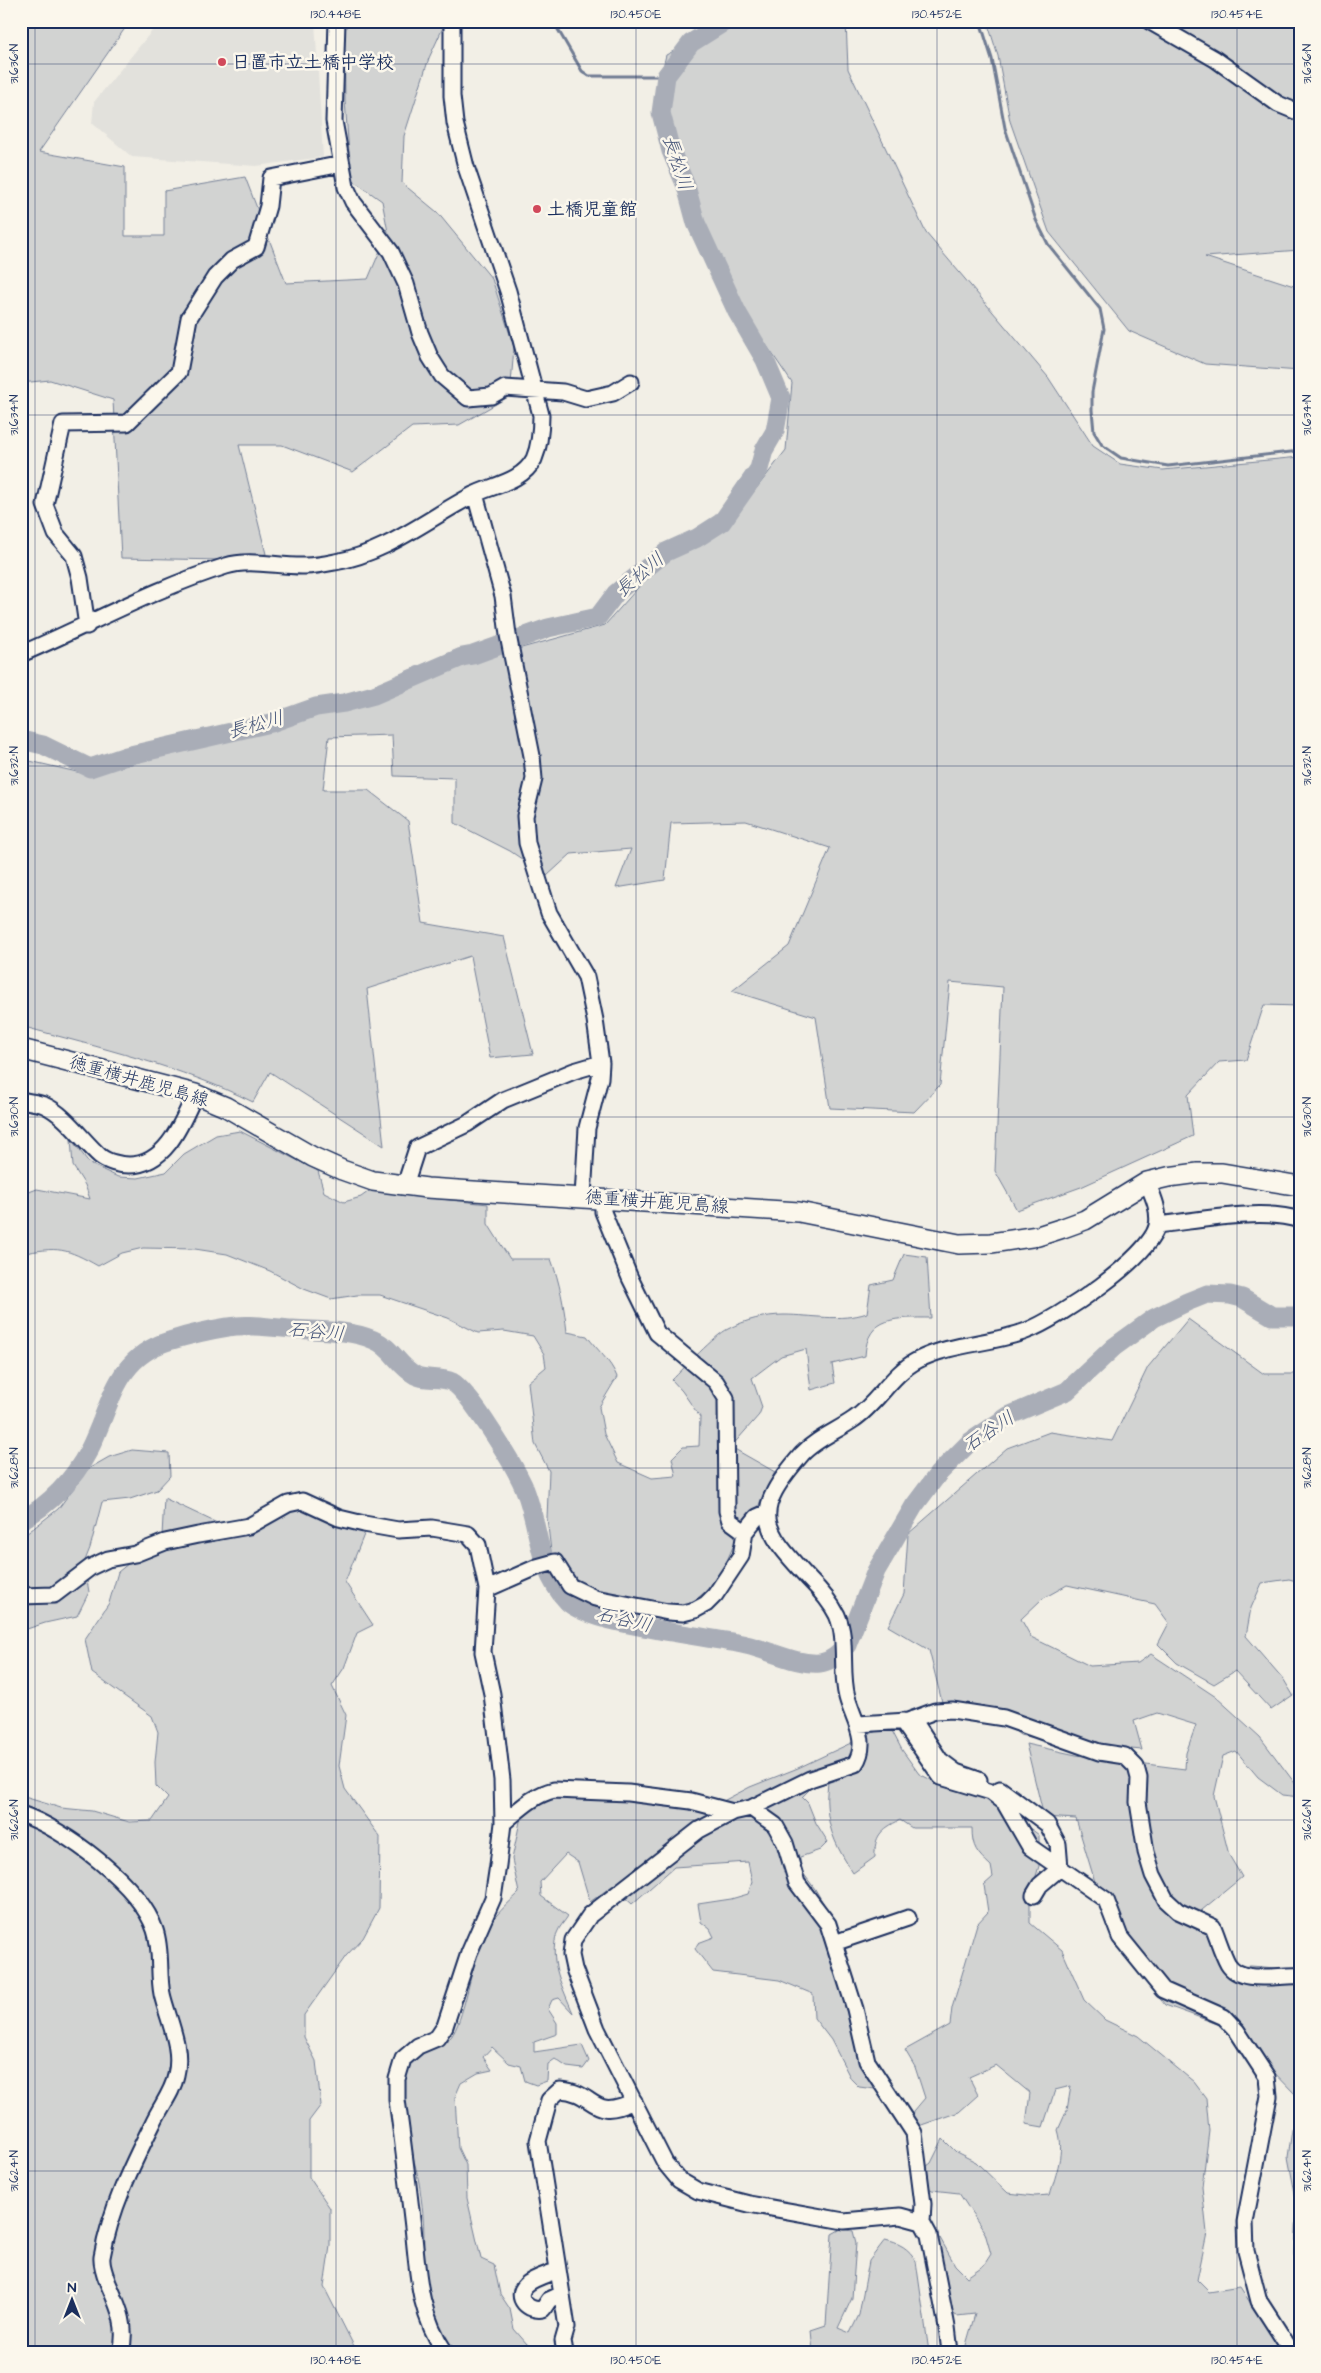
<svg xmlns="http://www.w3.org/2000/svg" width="1321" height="2373" viewBox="0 0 1321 2373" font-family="'Architects Daughter','Klee One',sans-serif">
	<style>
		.built { fill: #e2e1dc }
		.green { fill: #d2d3d2; stroke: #768198 }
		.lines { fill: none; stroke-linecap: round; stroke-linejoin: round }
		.stream { stroke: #707b93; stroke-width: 3 }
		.river { stroke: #a9adb7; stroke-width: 19 }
		.minor-casing { stroke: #1b2f5e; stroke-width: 19 }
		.major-casing { stroke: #1b2f5e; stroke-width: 22 }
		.minor { stroke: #fbf7ec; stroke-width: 15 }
		.major { stroke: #fbf7ec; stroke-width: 19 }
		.ticks { fill: none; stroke: #1b2f5e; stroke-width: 1; stroke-opacity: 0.45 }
		.poi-dot { fill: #d1495b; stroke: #fbf7ec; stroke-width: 2 }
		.labels { text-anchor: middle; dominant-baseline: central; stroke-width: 5; stroke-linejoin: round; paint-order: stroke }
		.poi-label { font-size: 18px; font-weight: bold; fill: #1b2f5e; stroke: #fbf7ec; text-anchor: start }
		.street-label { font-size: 18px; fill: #1b2f5e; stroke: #fbf7ec }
		.water-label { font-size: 19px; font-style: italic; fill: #465579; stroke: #fbf7ec }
		.neatline { fill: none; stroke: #1b2f5e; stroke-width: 2 }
		.ticks-label { font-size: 12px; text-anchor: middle; fill: #1b2f5e }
	</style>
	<rect width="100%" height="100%" fill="#f2efe6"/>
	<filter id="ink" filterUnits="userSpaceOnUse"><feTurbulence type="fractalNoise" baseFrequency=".02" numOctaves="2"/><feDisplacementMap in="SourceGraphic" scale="10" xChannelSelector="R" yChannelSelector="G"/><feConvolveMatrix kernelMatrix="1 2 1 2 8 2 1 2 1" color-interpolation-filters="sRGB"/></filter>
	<g filter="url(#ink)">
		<path class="built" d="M160,21H315L323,157L256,166L132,157L92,123L94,102Z"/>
		<path class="green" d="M21,21H130L39,152L125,167V236H164V191L245,177L286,283L368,279L388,232L382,201L351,179L345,101L344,21H446L429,58L404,136L402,183L437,212L492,279L514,347L510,396L459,425L412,427L353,472L282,445H239L266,554L223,560L121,558L113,400L50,380L21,383Z
			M732,21H846L848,69L926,233L1048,377L1093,446L1120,464L1163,470L1300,457V1006L1264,1005L1246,1060L1219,1062L1188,1095L1193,1136L1081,1187L1017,1210L995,1171L1003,987L950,982L940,1085L914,1112L830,1108L816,1017L732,991L789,946L830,848L746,821L671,823L665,880L616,888L631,849L571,854L547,876L510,851L455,823V778L394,776L392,735L329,737L323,790H368L408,821L423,923L504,937L533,1054L490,1058L470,956L367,989L384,1146L270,1072L253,1102C180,1066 100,1048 21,1026V759L90,775L323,712L474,661L605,625L660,563L725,529L786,450L792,383L721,278L654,104L666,55Z
			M987,21H1300V97L1297,98L1300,250L1205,257L1300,288V371L1205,364L1129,331L1049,232L1010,121L998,56Z
			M240,1131L318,1171L324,1192L344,1202L361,1197L372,1189L402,1195L488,1204V1224L510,1259H551C560,1283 564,1306 567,1332L587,1336C597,1350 611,1361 617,1377L599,1407L604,1434L618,1463L652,1478L676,1476L672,1458L683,1447L699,1446L700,1417L682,1391L672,1380C684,1368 715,1335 728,1329C745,1320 765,1315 784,1315C811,1315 840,1322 867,1313L871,1285L893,1280L904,1254L927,1257L931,1318C898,1318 867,1315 865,1356L832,1364L835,1383L811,1390L806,1349L781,1356L752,1378L762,1407L759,1415L731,1447L775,1472L760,1502L755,1519L742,1526L722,1572L705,1592L688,1606L670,1608L610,1596L564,1576L552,1559L547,1518L549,1471L535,1444L528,1382L546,1367L544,1354L533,1336L504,1331L478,1333L448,1318L380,1295H357L331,1299L304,1289L270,1271L227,1254L195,1249L143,1248L122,1253L98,1266C66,1248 58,1246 21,1254V1195L37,1189L90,1199L85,1185L73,1166L71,1139L90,1164L118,1177L138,1178L166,1172L184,1154L216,1135Z
			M1188,1319L1264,1374H1300V1582L1289,1579L1262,1583L1251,1608L1246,1636L1284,1680L1293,1695L1271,1710L1235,1671L1214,1684L1177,1663L1158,1644L1169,1623L1155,1604L1067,1585L1042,1599L1021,1619L1031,1637L1090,1666L1138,1663L1151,1654L1216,1697L1260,1737L1300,1790V1797L1282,1795L1258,1777L1236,1751L1223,1756L1214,1796L1229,1855L1242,1877L1196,1915L1237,1967L1251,1966L1300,1970V2264L1295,2255L1297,2204L1288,2157L1297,2096L1266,2064L1223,2026L1165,2005L1112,1938L1076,1819L1044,1817L1026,1744L1076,1755L1185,1769L1186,1753L1196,1725L1157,1713L1134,1721L1142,1750L1065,1743L1020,1735L1002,1721L943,1706L929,1650L888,1626L904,1594L908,1534L1007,1448L1050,1432L1112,1441L1148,1367Z
			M132,1450L169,1453L170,1476L157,1490L130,1499L102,1502L90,1548L84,1563L89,1592L77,1616L45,1623L21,1631V1538L58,1509L88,1469L109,1457Z
			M164,1498L217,1523L240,1522L300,1505L367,1527L345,1582L373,1625L357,1633L344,1668L332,1686L346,1715L339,1766L345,1789L380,1837L379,1908L363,1938L346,1956L304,2015V2037L316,2061L321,2105L309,2121V2177L330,2208V2246L324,2287L357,2352H301L296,2348L293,2352H21V1796L61,1808L92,1811L129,1822L152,1821L168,1798L156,1786L155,1762L158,1732L152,1716L92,1673L85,1639L109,1603L118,1572L162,1536Z
			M889,1725L902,1750L919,1774L950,1789L985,1795L1039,1835V1866L1030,1896V1923L1062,1950L1084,2000L1105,2020L1138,2036L1194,2082L1206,2098L1209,2131L1202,2187L1207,2233L1197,2280L1209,2292L1240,2287L1282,2352H971L966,2345L975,2314L957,2316L946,2310L931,2244L940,2238L955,2265L967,2277L984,2265L991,2254L985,2233L959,2193L932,2190L920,2182L918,2173L931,2163L943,2139L956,2152L976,2162L1008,2193L1035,2196L1050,2195C1056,2173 1065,2152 1058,2130L1067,2110L1071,2086L1055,2090L1043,2127L1026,2124L1030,2093L996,2065L969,2077L978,2095L959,2112L910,2129L913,2112L925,2098L915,2067L905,2050L950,2025L952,2008L977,1924L988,1912L984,1885L993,1877L991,1866C977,1853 972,1848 972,1828H912L900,1820C881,1829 874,1836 875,1857L853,1873C839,1851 828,1832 827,1805C826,1796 828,1787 828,1778L812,1787L802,1797L808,1803L816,1823L828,1842L820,1850L800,1857V1869L815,1889L832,1918L865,2066L875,2089L859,2087L851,2079L831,2040L814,2018L813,1994L779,1980L713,1972L695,1949L698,1943L714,1937L710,1929L701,1922L698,1904L731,1899L748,1894L752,1882L748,1862L674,1867L632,1904L612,1886L590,1902L578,1862L566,1854L540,1882L541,1896L568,1916C565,1921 559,1927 557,1933C548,1961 563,1988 573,2013L559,1998L552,2000L548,2009L557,2023V2034L534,2042V2052L582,2045L589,2061L583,2069L567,2067L555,2059L548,2064L547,2081L536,2085L525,2081L521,2066L509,2063L492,2047L483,2057L492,2070L478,2073L461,2083L455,2097L458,2148L466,2165L467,2198L481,2259L494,2265L500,2294L510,2309L514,2329L527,2344L540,2352H450C435,2335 416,2321 414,2297C412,2285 420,2271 422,2260C426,2237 423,2212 420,2189C416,2159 393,2097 405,2070C413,2052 441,2048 451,2037C463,2022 472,1967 479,1946C486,1923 502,1909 519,1893L512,1859L522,1812L550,1795L582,1790L706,1810L750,1787L798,1768Z
			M841,2229L853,2231L856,2243L852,2298L838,2328L850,2333L859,2315L869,2261L885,2240C899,2243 909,2248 916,2261L929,2352H813L811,2330L826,2325L832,2234Z"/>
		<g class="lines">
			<path class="stream" d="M553,21L582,71L589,76H666
				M980,21L992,59L1005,128L1036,220L1048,244L1100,309L1104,329L1092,392V410L1094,432L1102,445L1121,458L1168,466L1300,451"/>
			<path class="river" d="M21,740L43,745L90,768L126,756L271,723L316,707L344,703L374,695L462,657L473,655L548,628L598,617L616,593L666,552L697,538L722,522L759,469L764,450L775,431L781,398L765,360L737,312L696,223L686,186L671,151L661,113L666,76L691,43L726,21
				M21,1520C50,1505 74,1479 89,1450C112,1405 114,1358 169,1341C188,1335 209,1330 228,1327C249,1323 272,1328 293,1329C320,1331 348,1329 374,1340C392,1347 398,1366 415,1375C426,1381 440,1376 452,1382C469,1391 514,1465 523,1485C540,1523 536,1569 567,1601C589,1625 709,1636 746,1645C769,1650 796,1665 820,1663C831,1662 840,1653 847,1645L876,1571L914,1506L938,1474L971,1441L1008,1416L1067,1391L1114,1347L1154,1318L1187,1302L1207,1294L1230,1295L1242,1298L1272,1316H1295L1300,1314"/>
			<defs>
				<path id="minor" d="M337,21L334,121L346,187L353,202L391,252L406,284L420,333L430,357L442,376L468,398L491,396L505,388L563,392L586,399L613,393L631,382
					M1149,21L1215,59L1278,104L1300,113
					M475,494L503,596L508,635L532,756L534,779L525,816L527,843L549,913L586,977L595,1020L601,1063L600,1078L587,1128L583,1197
					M87,626L80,578L74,556L56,534L45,505L63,424L127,423L179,372L189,318L215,277L232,260L256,247L268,206L271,178L342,164
					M21,654C89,625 155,588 226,566C250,558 279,567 305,566C315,566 325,564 335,562C387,553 427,519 473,495C493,485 522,482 534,459C540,445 541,429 541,415L508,291L466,167L455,123L452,96V21
					M21,1100C28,1102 37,1102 44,1105C65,1114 83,1141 100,1156C107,1162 120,1165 129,1165C166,1165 182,1123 195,1094
					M405,1185L417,1148L467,1124L503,1100L574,1071L601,1063
					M603,1199V1212L630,1278L657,1333L716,1382L726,1398L727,1511L730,1521L745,1532
					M1157,1225C1196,1221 1263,1207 1300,1220
					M487,1589L537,1567L555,1562L570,1586L595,1598L668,1612L683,1613L695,1610L706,1604L715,1595L741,1556L745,1532L757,1517L766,1513
					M21,1596L54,1595L91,1567L108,1559L135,1554L165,1542L198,1535L249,1526L288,1504L302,1501L339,1518L364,1524L398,1530L432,1528L468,1534L478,1545L487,1589L483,1652L492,1694L502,1780L503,1823L498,1865L493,1898L469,1953L445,2026L437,2038L418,2046L403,2059L397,2079V2100C403,2142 408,2184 413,2227C418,2272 418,2312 445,2352
					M913,1719L940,1760L956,1772L979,1780
					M902,1721L941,1777L991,1792L1004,1802L1030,1847L1106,1900L1120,1937L1163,1990L1224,2017L1237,2031L1267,2077L1269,2096L1245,2222L1246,2251L1259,2301L1288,2346L1295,2352
					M858,1724L908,1721L935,1711L952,1710L1004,1718L1099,1752L1125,1756L1136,1767L1139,1778L1138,1802L1146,1852L1153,1875L1166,1900L1178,1911L1213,1927C1218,1939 1222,1953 1228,1964C1241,1985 1279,1974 1300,1976
					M1000,1789L1047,1824L1058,1844L1060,1868L1040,1885L1034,1895
					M751,1808L775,1825L785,1843L797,1883L828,1924L855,2009L867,2061L914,2133L923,2204L922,2222L929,2235L947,2327L950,2352
					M21,1814C65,1829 140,1885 155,1930C162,1950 158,1974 162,1994C168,2020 183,2048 176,2075C173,2092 160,2107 153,2123C132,2165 110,2210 102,2257C101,2265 105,2275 108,2283C118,2306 128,2326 121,2352
					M503,1823C519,1810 533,1795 554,1790L628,1793L691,1801L733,1812
					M834,1943L908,1918
					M922,2222L900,2216L844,2221L749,2204L698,2191L679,2180L665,2163L597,2029L574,1969L571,1955L573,1940L590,1915L699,1830L733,1812L751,1808L810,1779L855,1764C870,1741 853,1720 847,1697C840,1671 848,1640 837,1615C830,1601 820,1590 809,1579C760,1526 751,1513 802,1454C816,1439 837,1431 854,1419C878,1403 891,1374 918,1360C951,1343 992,1344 1026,1331C1058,1319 1149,1258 1157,1226C1160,1211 1153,1196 1147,1182
					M558,2270C549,2274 533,2278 526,2285C513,2298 529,2312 543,2309L549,2300L562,2294
					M565,2352L563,2341L567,2327L538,2141L549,2100L560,2090C597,2092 590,2122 634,2101"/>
				<path id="major" d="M21,1049L195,1094L226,1107L313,1157L342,1170L373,1181L427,1188L799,1212L959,1244L991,1243L1038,1236L1063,1228L1085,1220L1147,1182L1168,1177L1198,1173H1222L1300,1186"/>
			</defs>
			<use href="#minor" class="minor-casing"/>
			<use href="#major" class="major-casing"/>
			<use href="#minor" class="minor"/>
			<use href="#major" class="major"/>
		</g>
	</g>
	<path class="ticks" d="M35,21V2352M336,21V2352M636,21V2352M937,21V2352M1237,21V2352M21,64H1300M21,415H1300M21,766H1300M21,1117H1300M21,1468H1300M21,1820H1300M21,2171H1300"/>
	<g class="poi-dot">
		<circle cx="222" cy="62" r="5"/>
		<circle cx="537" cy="209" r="5"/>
	</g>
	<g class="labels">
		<g class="poi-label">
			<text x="232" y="62">日置市立土橋中学校</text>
			<text x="547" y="209">土橋児童館</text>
		</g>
		<g class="street-label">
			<text transform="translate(139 1081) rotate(16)">徳重横井鹿児島線</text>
			<text transform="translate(657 1202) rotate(4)">徳重横井鹿児島線</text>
		</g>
		<g class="water-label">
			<text transform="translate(677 163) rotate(72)">長松川</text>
			<text transform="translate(640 575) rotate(-40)">長松川</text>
			<text transform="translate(256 725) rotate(-15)">長松川</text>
			<text transform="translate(316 1332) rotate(5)">石谷川</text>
			<text transform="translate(989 1432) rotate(-34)">石谷川</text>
			<text transform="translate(624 1620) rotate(13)">石谷川</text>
		</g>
	</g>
	<rect width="1321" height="2373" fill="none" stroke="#fbf7ec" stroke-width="55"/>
	<g transform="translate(72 2300)" stroke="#fbf7ec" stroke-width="4" paint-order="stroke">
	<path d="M0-4L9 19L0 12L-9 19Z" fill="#1b2f5e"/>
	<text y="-8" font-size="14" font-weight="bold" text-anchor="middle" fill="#1b2f5e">N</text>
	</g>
	<rect x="28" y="28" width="1266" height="2318" class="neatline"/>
	<g class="ticks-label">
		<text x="336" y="18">130.448°E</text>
		<text x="636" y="18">130.450°E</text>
		<text x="937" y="18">130.452°E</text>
		<text x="1237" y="18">130.454°E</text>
		<text transform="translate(14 64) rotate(-90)" y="4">31.636°N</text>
		<text transform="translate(1307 64) rotate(-90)" y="4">31.636°N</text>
		<text transform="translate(14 415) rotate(-90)" y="4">31.634°N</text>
		<text transform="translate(1307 415) rotate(-90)" y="4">31.634°N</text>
		<text transform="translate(14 766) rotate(-90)" y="4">31.632°N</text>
		<text transform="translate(1307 766) rotate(-90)" y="4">31.632°N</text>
		<text transform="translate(14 1117) rotate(-90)" y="4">31.630°N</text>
		<text transform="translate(1307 1117) rotate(-90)" y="4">31.630°N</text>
		<text transform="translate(14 1468) rotate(-90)" y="4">31.628°N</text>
		<text transform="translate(1307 1468) rotate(-90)" y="4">31.628°N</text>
		<text transform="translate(14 1820) rotate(-90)" y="4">31.626°N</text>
		<text transform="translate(1307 1820) rotate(-90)" y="4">31.626°N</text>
		<text transform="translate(14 2171) rotate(-90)" y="4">31.624°N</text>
		<text transform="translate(1307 2171) rotate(-90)" y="4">31.624°N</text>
		<text x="336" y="2364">130.448°E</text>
		<text x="636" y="2364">130.450°E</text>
		<text x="937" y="2364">130.452°E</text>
		<text x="1237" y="2364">130.454°E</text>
	</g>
</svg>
